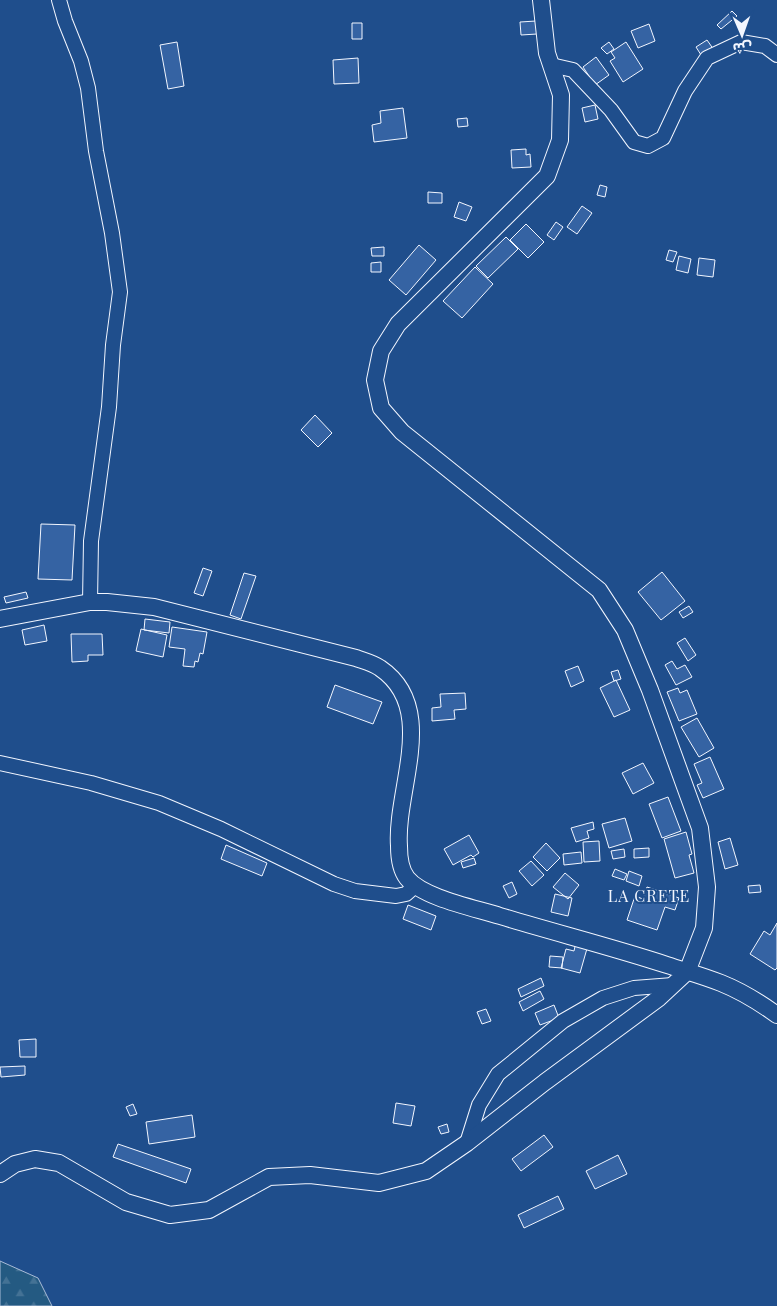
<svg xmlns="http://www.w3.org/2000/svg" width="777" height="1306" viewBox="0 0 777 1306" font-family="'Playfair Display','Noto Sans Arabic',serif">
	<style>
		.forest { fill: url(#forest-firs); stroke: #a8bbd7 }
		.building { fill: #3563a3; stroke: #f2f6ff }
		.lines { fill: none; stroke-linecap: round; stroke-linejoin: round }
		.minor-casing { stroke: #f2f6ff; stroke-width: 16 }
		.major-casing { stroke: #f2f6ff; stroke-width: 18 }
		.minor { stroke: #1f4e8c; stroke-width: 14 }
		.major { stroke: #1f4e8c; stroke-width: 16 }
		.labels { text-anchor: middle; dominant-baseline: central; stroke-width: 4; stroke-linejoin: round; paint-order: stroke }
		.quarter-label { font-size: 16px; letter-spacing: 1px; fill: #f2f6ff; stroke: #1f4e8c }
	</style>
	<defs>
		<pattern id="forest-firs" width="22" height="20" patternUnits="userSpaceOnUse" patternTransform="scale(1.25)"><rect width="22" height="20" fill="#245a82"/><path d="M5 1l3.5 6h-7zM16 11l3.5 6h-7z" fill="#447295"/></pattern>
	</defs>
	<rect width="100%" height="100%" fill="#1f4e8c"/>
	<path class="forest" d="M0,1261L38,1278L52,1306H0Z"/>
	<path class="building" d="M732,11L737,16L721,29L717,25Z
		M536,21L537,34L521,35L520,22Z
		M352,23H362V39H352Z
		M649,24L655,41L638,48L631,31Z
		M707,40L714,50L703,58L696,47Z
		M177,42L184,86L168,89L160,45Z
		M609,42L614,49L607,54L601,48Z
		M626,42L643,69L623,82L610,61L615,58L611,52Z
		M596,57L609,75L595,85L583,67Z
		M358,58L359,83L334,84L333,60Z
		M595,105L598,119L585,122L582,108Z
		M403,108L407,138L374,142L372,125L381,123L380,111Z
		M467,118L468,126L458,127L457,119Z
		M526,149V155L530,154L531,167L512,168L511,150Z
		M600,185L607,187L605,197L597,195Z
		M428,192L442,193V203H428Z
		M459,202L472,207L466,221L454,217Z
		M582,206L592,213L577,234L567,227Z
		M556,222L563,227L554,240L547,235Z
		M526,224L544,242L528,258L510,240Z
		M506,237L518,249L488,278L476,266Z
		M419,245L436,260L406,295L389,280Z
		M384,247V256H372L371,248Z
		M669,250L677,252L673,262L666,260Z
		M679,256L691,259L688,273L676,270Z
		M699,258L715,260L713,277L697,275Z
		M381,262V272H371V263Z
		M475,267L493,284L462,318L443,301Z
		M315,415L332,433L318,447L301,430Z
		M41,524L75,525L72,580L38,579Z
		M203,568L212,571L203,596L194,593Z
		M662,572L685,601L661,620L638,592Z
		M244,573L256,576L241,619L230,615Z
		M26,592L28,598L6,603L4,597Z
		M689,606L693,612L683,618L679,612Z
		M145,619L170,622L169,633L144,630Z
		M44,625L47,641L25,645L22,630Z
		M172,627L207,632L203,654L200,653L198,662L195,661L194,667L183,666L185,649L169,647Z
		M141,629L167,635L163,657L136,651Z
		M71,634H102L103,655H88V661L72,662Z
		M685,638L696,655L688,661L677,643Z
		M672,661L677,669L685,665L692,677L676,685L665,665Z
		M578,666L584,681L571,687L565,671Z
		M618,670L621,679L614,681L611,672Z
		M616,680L630,710L614,717L600,688Z
		M335,685L382,702L373,724L327,707Z
		M678,688L680,693L687,690L697,714L679,721L667,692Z
		M465,693L466,709L454,710L455,719L432,721V708L441,707L440,694Z
		M697,718L714,748L699,757L681,727Z
		M710,757L724,789L703,798L697,785L702,783L694,764Z
		M643,763L654,783L633,794L622,773Z
		M668,797L681,831L662,838L649,804Z
		M625,818L632,841L609,848L602,824Z
		M593,822L594,829L587,831L589,838L576,842L571,828Z
		M686,832L692,854L689,855L694,873L675,878L664,839Z
		M469,835L479,853L473,857L471,855L453,865L444,849Z
		M730,838L738,865L725,869L718,842Z
		M599,841L600,861L584,862L583,842Z
		M546,843L560,858L547,871L533,857Z
		M226,845L267,863L262,876L221,859Z
		M649,848V857L634,858V849Z
		M624,849L625,857L613,859L611,851Z
		M581,852L582,863L564,865L563,854Z
		M474,858L476,864L463,868L461,862Z
		M531,861L544,875L532,886L519,871Z
		M615,869L627,874L624,880L612,876Z
		M629,871L642,876L639,886L626,881Z
		M565,873L579,885L568,899L553,887Z
		M512,882L517,894L509,898L503,886Z
		M760,885L761,892L749,893L748,886Z
		M647,887L679,898L675,910L665,907L657,930L627,920L635,896L643,899Z
		M555,894L572,898L568,916L551,912Z
		M408,905L436,916L431,930L403,919Z
		M777,923V968L775,970L750,954L764,931L770,935Z
		M576,942L588,945L580,973L561,968L566,949L574,951Z
		M550,956L563,957L562,968L549,967Z
		M541,978L544,986L521,997L518,989Z
		M540,991L544,999L523,1011L519,1002Z
		M554,1005L559,1018L540,1025L535,1013Z
		M486,1009L491,1021L482,1024L477,1012Z
		M36,1039V1057H20L19,1040Z
		M25,1066V1075L1,1077L0,1067Z
		M396,1103L415,1106L411,1126L393,1123Z
		M133,1104L137,1114L130,1116L126,1107Z
		M192,1115L195,1137L149,1144L146,1122Z
		M447,1124L449,1132L441,1134L438,1127Z
		M544,1135L553,1147L521,1171L512,1159Z
		M118,1144L191,1169L186,1183L113,1157Z
		M618,1155L627,1174L595,1189L586,1171Z
		M558,1196L564,1209L524,1228L518,1215Z"/>
	<g class="lines">
		<defs>
			<path id="minor" d="M59,0L65,21L81,61L88,88L96,151L112,233L120,292L113,345L109,407L91,541L90,602
				M551,65L573,70L611,110L634,142L648,146L663,138L685,91L707,58L741,42L765,46L777,55
				M0,763L91,783L159,803L221,829L334,884L355,891L396,896L406,894L415,886
				M467,1143L479,1105L498,1074L563,1021L603,998L634,988L673,985"/>
			<path id="major" d="M0,619L90,602H107L154,607L356,658C364,661 373,663 380,668C439,708 395,789 399,846C399,857 400,869 407,878C423,898 475,908 500,916C556,933 612,947 667,965C685,971 704,976 721,983C741,991 759,1002 777,1015
				M0,1174L15,1164L35,1159L59,1163L126,1202L170,1215L209,1210L269,1177L310,1175L379,1183L426,1171L467,1143L545,1082L659,998L687,972L704,928L707,887L700,828L650,690L625,630L599,590L402,432L381,408L375,380L381,351L398,324L547,176L560,140L561,95L547,53L541,0"/>
		</defs>
		<use href="#minor" class="minor-casing"/>
		<use href="#major" class="major-casing"/>
		<use href="#minor" class="minor"/>
		<use href="#major" class="major"/>
	</g>
	<g class="labels">
		<g class="quarter-label">
			<text x="649" y="895">LA CRETE</text>
		</g>
	</g>
	<g transform="translate(742 35) rotate(178)" stroke="#1f4e8c" stroke-width="4" paint-order="stroke">
	<path d="M0-4L9 19L0 12L-9 19Z" fill="#f2f6ff"/>
	<text y="-8" font-size="14" font-weight="bold" text-anchor="middle" fill="#f2f6ff">ش</text>
	</g>
</svg>
